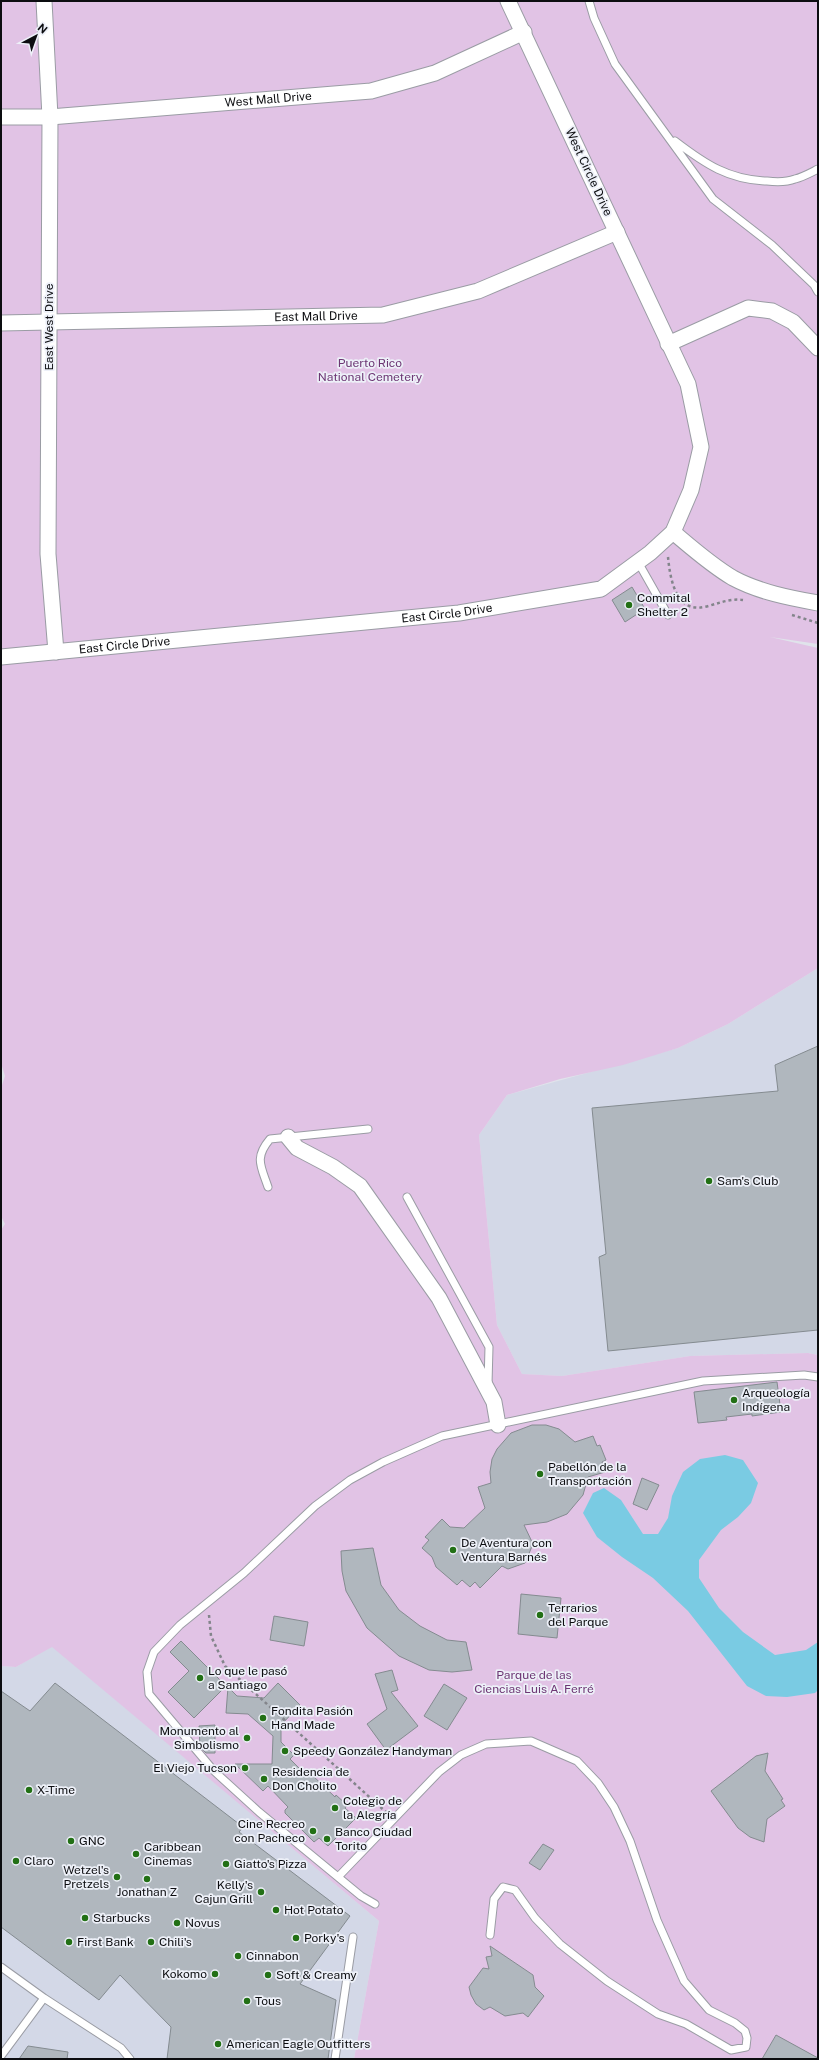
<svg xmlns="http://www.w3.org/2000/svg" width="819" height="2060" viewBox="0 0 819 2060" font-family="'Public Sans',sans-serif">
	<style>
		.built { fill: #d3d8e7 }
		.green { fill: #e1c3e5 }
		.water { fill: #7acbe3 }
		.building { fill: #b0b7be; stroke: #848b90 }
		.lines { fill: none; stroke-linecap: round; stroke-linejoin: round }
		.service-casing { stroke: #9a9ca4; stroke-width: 9 }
		.minor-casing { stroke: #9a9ca4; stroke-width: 17 }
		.path { stroke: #83858b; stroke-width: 2.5; stroke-dasharray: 3 3; stroke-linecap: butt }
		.service { stroke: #fff; stroke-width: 7 }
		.minor { stroke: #fff; stroke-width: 15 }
		.poi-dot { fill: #227015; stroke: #edf0f8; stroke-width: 1.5 }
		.labels { text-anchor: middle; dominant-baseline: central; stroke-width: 3.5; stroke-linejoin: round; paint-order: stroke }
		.street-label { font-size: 12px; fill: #0c0d10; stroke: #edf0f8 }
		.park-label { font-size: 12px; fill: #6d3674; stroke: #edf0f8 }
		.poi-label { font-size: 12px; fill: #0c0d10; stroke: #edf0f8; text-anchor: start }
	</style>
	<rect width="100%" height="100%" fill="#e0e3eb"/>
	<path class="built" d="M818,968V1355L808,1353L690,1356L562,1376L522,1374L497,1325L479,1135L507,1095L678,1048L728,1024Z
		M52,1646L379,1921L354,2059H1V1666L16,1667Z"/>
	<path class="green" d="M1,1H815L818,3V644L770,637L818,648V968L728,1024L678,1048L623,1065L560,1079L507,1095L479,1135L497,1325L522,1374L562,1376L690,1356L808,1353L818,1355V2059H354L379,1921L52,1647L16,1667L1,1666V1230L5,1224L1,1216V1088L5,1076L1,1063Z"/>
	<path class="water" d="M725,1455L743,1460L758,1483L751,1503L738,1517L721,1530L699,1560V1578L719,1608L743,1632L775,1655L806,1650L818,1642V1690L815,1693L787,1697L766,1696L747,1686L688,1611L653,1578L622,1557L597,1537L583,1513L593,1493L604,1488L621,1500L643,1534H658L668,1518L672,1496L683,1472L700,1459Z"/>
	<path class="building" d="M632,587L645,609L625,622L612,600Z
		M818,1046V1330L608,1351L599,1257L606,1254L592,1108L778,1091L775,1065Z
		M777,1382L781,1412L752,1416V1414L726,1417L727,1420L698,1423L694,1392Z
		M532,1425H546L559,1429L575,1442L593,1436L597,1446L600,1445L606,1460L602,1462L605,1472L588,1477L583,1495L567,1514L547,1522L524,1525L533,1544L525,1563L508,1569L502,1566L480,1588L475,1582L470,1587L462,1580L457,1585L436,1567L432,1557L422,1548L429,1540L425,1537L442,1519L450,1527L464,1528L485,1508L478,1487L491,1483L490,1472L492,1459L497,1449L511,1433Z
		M642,1478L659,1485L647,1510L633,1504Z
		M373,1548L381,1585L399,1610L420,1626L447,1640L466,1642L472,1670L452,1672L429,1670L399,1656L367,1628L346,1591L342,1571L341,1551Z
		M521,1594L561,1598L557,1638L518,1634Z
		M274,1616L308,1622L304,1646L270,1640Z
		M181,1641L226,1686L194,1718L168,1692L189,1671L170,1652Z
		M392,1670L398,1690L391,1692L418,1726L386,1750L367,1724L387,1709L375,1674Z
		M55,1683L243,1827L239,1832L350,1916L300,1984L336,2000L328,2059H167L171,2027L120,1975L99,2000L1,1927V1691L30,1711Z
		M278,1683L300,1705L281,1725V1742L294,1755L290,1759L308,1777L311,1774L335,1797L336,1795L347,1805L345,1808L356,1818L328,1846L319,1838L314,1842L285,1813V1810L288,1807L268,1786L263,1791L235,1764H272L273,1736L248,1714L226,1713L228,1687L237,1696L264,1698Z
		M444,1684L467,1698L447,1730L424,1716Z
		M215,1725V1753H206L200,1747L199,1726Z
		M768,1753L765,1771L783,1799L781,1800L785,1806L767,1819L764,1842L750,1837L738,1828L711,1791L756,1756Z
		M543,1844L554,1850L540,1870L529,1863Z
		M490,1946L533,1975L535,1987L544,1996L528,2017L523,2013L505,2016L490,2007L484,2010L476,2004L471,1995L469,1987L483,1968L489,1969L486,1957L492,1956Z
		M776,2035L818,2058V2059H762Z
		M28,2046L68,2052L67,2059H19Z"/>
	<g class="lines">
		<defs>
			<path id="service" d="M589,1L594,18L615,64L713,199L772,245L814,285L818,292
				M675,141C705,164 729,180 767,181C776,182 787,182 795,179C803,177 810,173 818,169
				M638,562L668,615
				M268,1187C261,1166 254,1158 270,1139L368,1129
				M407,1197L489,1347L488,1384
				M338,1877L439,1772L461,1755L486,1744L531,1741L577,1761L598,1783L614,1807L630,1841L657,1920L684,1981L709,2010L735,2023L745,2031L747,2038L746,2047L731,2050L686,2024L658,2014L607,1981L560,1944L535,1918L515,1890L503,1887L494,1899L490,1935
				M375,1904L361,1896L259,1812L214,1771L149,1694L147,1672L154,1652L180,1625L244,1573L315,1506L350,1480L383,1462L442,1436L703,1381L804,1375L818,1377
				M1,1967L44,1998L1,2056
				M44,1998L121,2048L130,2059
				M335,2059L353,1937"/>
			<g id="minor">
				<path d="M44,1L50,117L48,554L56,652"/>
				<path id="s1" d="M1,117H50L371,91L435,73L524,32"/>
				<path id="s2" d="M1,323L383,315L478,291L617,232"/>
				<path d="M668,344L748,308L772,311L793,322L818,348"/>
				<path d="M673,532C692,548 711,565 733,578C759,592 790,598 818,603"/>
				<path id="s3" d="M1,657L459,613L601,589L650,553L673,532L691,490L701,447L688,384L508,1"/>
				<path d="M288,1137L297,1148L333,1167L360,1186L439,1298L494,1402L498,1425"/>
			</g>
		</defs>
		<use href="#service" class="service-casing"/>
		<use href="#minor" class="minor-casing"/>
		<path class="path" d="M668,557C670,577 675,613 704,607C718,604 729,598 743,600
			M792,615L818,623
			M209,1615L211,1636L225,1666L387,1813"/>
		<use href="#service" class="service"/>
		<use href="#minor" class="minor"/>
	</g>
	<g class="poi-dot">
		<circle cx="629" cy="605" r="4"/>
		<circle cx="709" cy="1181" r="4"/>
		<circle cx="734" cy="1400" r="4"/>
		<circle cx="540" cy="1474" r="4"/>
		<circle cx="453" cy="1550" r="4"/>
		<circle cx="540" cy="1615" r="4"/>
		<circle cx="200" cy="1678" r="4"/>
		<circle cx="263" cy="1718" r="4"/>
		<circle cx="247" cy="1738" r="4"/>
		<circle cx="285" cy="1751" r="4"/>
		<circle cx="245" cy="1768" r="4"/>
		<circle cx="264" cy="1779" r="4"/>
		<circle cx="29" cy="1790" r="4"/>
		<circle cx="335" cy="1808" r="4"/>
		<circle cx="313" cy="1831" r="4"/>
		<circle cx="327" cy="1839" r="4"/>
		<circle cx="71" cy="1841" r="4"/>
		<circle cx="136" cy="1854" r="4"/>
		<circle cx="16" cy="1861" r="4"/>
		<circle cx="226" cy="1864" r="4"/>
		<circle cx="117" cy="1877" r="4"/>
		<circle cx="147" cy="1879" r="4"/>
		<circle cx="261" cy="1892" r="4"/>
		<circle cx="276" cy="1910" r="4"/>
		<circle cx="85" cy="1918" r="4"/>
		<circle cx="177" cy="1923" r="4"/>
		<circle cx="296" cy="1938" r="4"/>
		<circle cx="69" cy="1942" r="4"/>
		<circle cx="151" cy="1942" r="4"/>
		<circle cx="238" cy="1956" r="4"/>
		<circle cx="215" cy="1974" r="4"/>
		<circle cx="268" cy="1975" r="4"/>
		<circle cx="247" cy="2001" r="4"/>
		<circle cx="218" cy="2044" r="4"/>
	</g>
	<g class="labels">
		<g class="street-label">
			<text stroke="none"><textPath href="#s1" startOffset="268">West Mall Drive</textPath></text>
			<text transform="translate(589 172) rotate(65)">West Circle Drive</text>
			<text stroke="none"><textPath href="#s2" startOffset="315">East Mall Drive</textPath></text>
			<text transform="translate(49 327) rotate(-90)">East West Drive</text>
			<text stroke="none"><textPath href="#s3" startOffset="448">East Circle Drive</textPath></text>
			<text stroke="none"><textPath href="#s3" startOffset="124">East Circle Drive</textPath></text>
		</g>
		<g class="park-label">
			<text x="370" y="363">Puerto Rico<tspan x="370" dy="14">National Cemetery</tspan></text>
			<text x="534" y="1675">Parque de las<tspan x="534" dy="14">Ciencias Luis A. Ferré</tspan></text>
		</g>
		<g class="poi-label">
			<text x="637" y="598">Commital<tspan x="637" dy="14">Shelter 2</tspan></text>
			<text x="717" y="1181">Sam's Club</text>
			<text x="742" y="1393">Arqueología<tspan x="742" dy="14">Indígena</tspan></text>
			<text x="548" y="1467">Pabellón de la<tspan x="548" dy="14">Transportación</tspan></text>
			<text x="461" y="1543">De Aventura con<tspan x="461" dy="14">Ventura Barnés</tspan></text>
			<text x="548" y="1608">Terrarios<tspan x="548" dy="14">del Parque</tspan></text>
			<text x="208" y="1671">Lo que le pasó<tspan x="208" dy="14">a Santiago</tspan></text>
			<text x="271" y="1711">Fondita Pasión<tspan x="271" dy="14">Hand Made</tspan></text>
			<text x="239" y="1731" text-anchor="end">Monumento al<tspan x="239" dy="14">Simbolismo</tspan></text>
			<text x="293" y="1751">Speedy González Handyman</text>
			<text x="237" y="1768" text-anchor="end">El Viejo Tucson</text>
			<text x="272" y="1772">Residencia de<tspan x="272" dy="14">Don Cholito</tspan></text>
			<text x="37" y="1790">X-Time</text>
			<text x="343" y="1801">Colegio de<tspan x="343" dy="14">la Alegría</tspan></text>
			<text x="305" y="1824" text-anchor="end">Cine Recreo<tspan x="305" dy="14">con Pacheco</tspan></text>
			<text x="335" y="1832">Banco Ciudad<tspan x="335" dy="14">Torito</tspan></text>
			<text x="79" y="1841">GNC</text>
			<text x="144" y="1847">Caribbean<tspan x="144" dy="14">Cinemas</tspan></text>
			<text x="24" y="1861">Claro</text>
			<text x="234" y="1864">Giatto's Pizza</text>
			<text x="109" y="1870" text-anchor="end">Wetzel's<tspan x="109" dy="14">Pretzels</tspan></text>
			<text x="253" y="1885" text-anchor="end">Kelly's<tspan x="253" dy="14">Cajun Grill</tspan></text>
			<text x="147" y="1892" text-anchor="middle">Jonathan Z</text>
			<text x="284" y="1910">Hot Potato</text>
			<text x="93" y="1918">Starbucks</text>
			<text x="185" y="1923">Novus</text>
			<text x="304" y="1938">Porky's</text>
			<text x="77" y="1942">First Bank</text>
			<text x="159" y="1942">Chili's</text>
			<text x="246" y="1956">Cinnabon</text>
			<text x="207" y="1974" text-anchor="end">Kokomo</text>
			<text x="276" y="1975">Soft &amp; Creamy</text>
			<text x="255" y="2001">Tous</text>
			<text x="226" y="2044">American Eagle Outfitters</text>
		</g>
	</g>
	<rect width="819" height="2060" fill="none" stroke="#0c0d10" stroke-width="4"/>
	<g transform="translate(36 36) rotate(41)" stroke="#edf0f8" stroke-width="3" paint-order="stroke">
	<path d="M0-3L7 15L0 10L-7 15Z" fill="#0c0d10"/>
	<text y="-6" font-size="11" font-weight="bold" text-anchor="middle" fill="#0c0d10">N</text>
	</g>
</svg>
